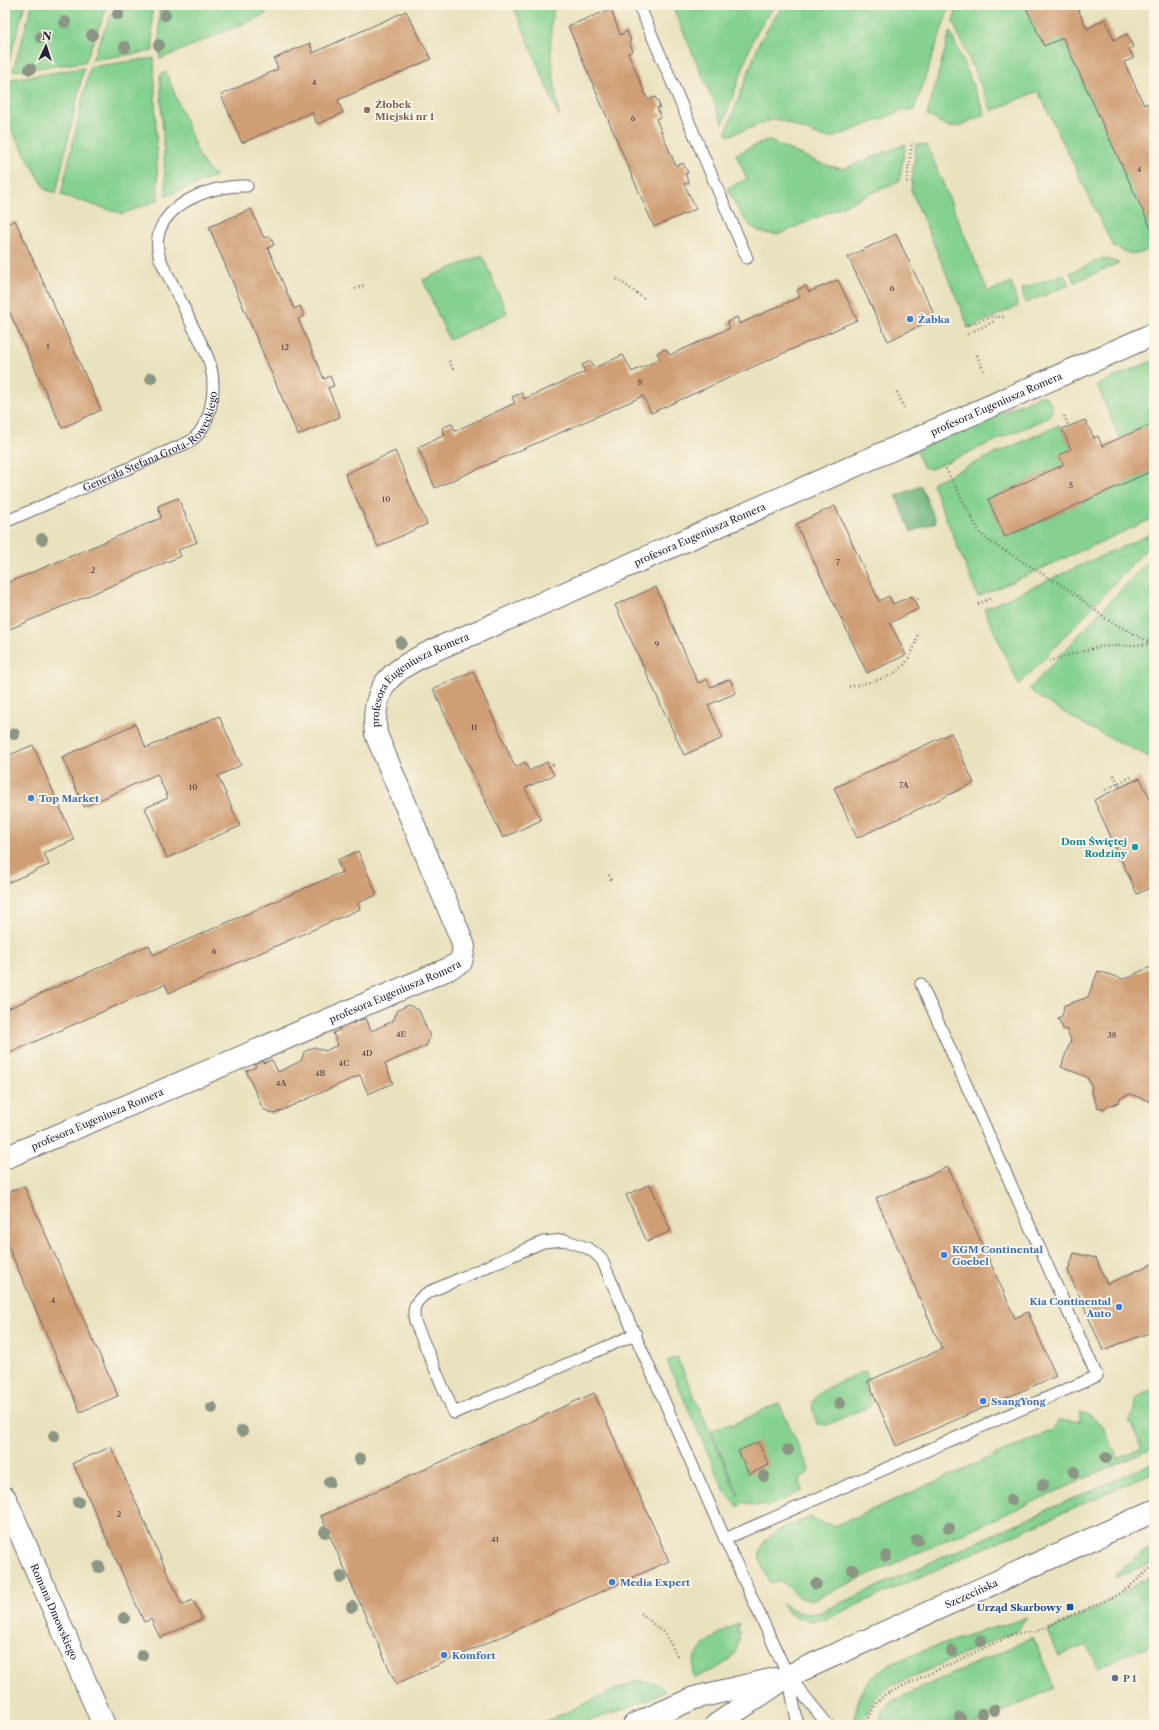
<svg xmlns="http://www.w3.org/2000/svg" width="1159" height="1730" viewBox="0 0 1159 1730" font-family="'Libre Caslon Text',serif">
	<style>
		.green { fill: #84d190; stroke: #537a66 }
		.forest { fill: #6bb37a; stroke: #466a5a }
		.building { fill: #cf9e75 }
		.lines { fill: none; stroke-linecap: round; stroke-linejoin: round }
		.service-casing { stroke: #686569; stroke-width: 13 }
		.minor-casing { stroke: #686569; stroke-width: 24 }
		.tertiary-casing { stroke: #686569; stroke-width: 24 }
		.secondary-casing { stroke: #686569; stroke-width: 24 }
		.path { stroke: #686569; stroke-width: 2.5; stroke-dasharray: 1 3; stroke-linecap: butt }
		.service { stroke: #fff; stroke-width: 11 }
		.minor { stroke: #fff; stroke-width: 22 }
		.tertiary { stroke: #fff; stroke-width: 22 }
		.secondary { stroke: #fff; stroke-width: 22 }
		.tree { fill: #8c9684 }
		.education-dot { fill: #8d6e63; stroke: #fcf5e5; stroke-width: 1.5 }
		.shop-dot { fill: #3f7fe0; stroke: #fcf5e5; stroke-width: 1.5 }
		.culture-dot { fill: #0f9aa8; stroke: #fcf5e5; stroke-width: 1.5 }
		.transit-dot { fill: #1a4fb4; stroke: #fcf5e5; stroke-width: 1.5 }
		.service-dot { fill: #5c6f8a; stroke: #fcf5e5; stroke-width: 1.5 }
		.labels { text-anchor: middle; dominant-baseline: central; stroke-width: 4; stroke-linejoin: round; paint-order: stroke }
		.number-label { font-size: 8px; fill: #4d414a }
		.education-label { font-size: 10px; font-weight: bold; fill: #785e54; stroke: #fcf5e5; text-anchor: start }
		.shop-label { font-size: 10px; font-weight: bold; fill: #366cbe; stroke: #fcf5e5; text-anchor: start }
		.street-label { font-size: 10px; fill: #22223b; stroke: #fcf5e5 }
		.culture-label { font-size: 10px; font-weight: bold; fill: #0d838f; stroke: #fcf5e5; text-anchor: end }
		.transit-label { font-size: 10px; font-weight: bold; fill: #164399; stroke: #fcf5e5; text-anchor: end }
		.service-label { font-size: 10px; font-weight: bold; fill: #4e5e75; stroke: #fcf5e5; text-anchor: start }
	</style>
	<rect width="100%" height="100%" fill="#fcf5e5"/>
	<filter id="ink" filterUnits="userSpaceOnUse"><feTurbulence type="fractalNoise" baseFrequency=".025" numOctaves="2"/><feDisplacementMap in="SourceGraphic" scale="8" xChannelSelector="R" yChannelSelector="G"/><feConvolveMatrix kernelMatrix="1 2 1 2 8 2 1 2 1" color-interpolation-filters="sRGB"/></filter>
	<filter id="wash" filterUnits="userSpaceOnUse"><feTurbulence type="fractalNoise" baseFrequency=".012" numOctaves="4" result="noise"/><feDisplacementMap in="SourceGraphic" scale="16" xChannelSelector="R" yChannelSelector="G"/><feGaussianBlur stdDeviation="0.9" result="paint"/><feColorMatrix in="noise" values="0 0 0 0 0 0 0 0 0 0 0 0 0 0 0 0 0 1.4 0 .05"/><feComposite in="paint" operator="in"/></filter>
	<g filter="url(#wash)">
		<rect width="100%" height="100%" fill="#e9e2bf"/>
		<path class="green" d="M5,5H25L5,74Z
			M32,5H108L85,62L13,71Z
			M115,5H152L153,51L92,60Z
			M159,5H262L266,14L160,59Z
			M518,5H555C545,41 555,79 559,116L514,7Z
			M672,5H775L754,37L723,124Z
			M783,5H950L914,110H905L832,138L822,137L780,120L774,119L728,136L726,132L760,41Z
			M957,5H1025L1063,38L1154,233V247C1134,257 1133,256 1113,246L1038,91L992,111L953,22Z
			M950,31L985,114L959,126L949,127L927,115Z
			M154,58L158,200L123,214L61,195L90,67Z
			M84,68L56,193L46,190L5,119V98L11,79Z
			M166,72L200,158L210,172L216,176L166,196L160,75Z
			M767,140L822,164L843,169L906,144L899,181L780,234C748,237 739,212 727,188L747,179L736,154Z
			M916,144L927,145L988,292L1011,282L1018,306L969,328L911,190Z
			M482,255L507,313L449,340L423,280Z
			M1104,258L1119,263L1075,282L1070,273Z
			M1064,274L1069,285L1025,303L1022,289Z
			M1154,360V423L1120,439L1097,385Z
			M1042,395L1048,398L1053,409L1049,417L931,469L923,467L916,450Z
			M1059,425L1071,449L1063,465L988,499L1005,537L1154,470V518L978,597L933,486V482Z
			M1153,533L1154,541L1019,685L984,609Z
			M1154,554V641L1148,644L1154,657V759L1092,729L1035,695L1030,689L1032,686Z
			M677,1357L738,1495H739L711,1431L730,1423L731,1425L779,1403L810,1471L800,1479L802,1491L767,1507L764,1504L756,1506L743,1502L738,1507L725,1492L667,1361Z
			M866,1371L869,1380L863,1384L872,1405L827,1425L817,1424C815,1417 811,1410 813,1402C817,1388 852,1377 866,1371Z
			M1154,1389V1448L812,1600C793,1600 793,1587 779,1581L770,1583C767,1575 762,1567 760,1559C756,1534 793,1525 811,1517L814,1520L835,1526L1048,1432H1052L1058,1421H1080V1412C1103,1417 1109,1441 1118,1459L1142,1448L1129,1419L1135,1411V1398Z
			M1154,1462V1472L826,1619C808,1624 794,1619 781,1605L784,1604C796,1614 809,1616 823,1611Z
			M1154,1547V1561L1118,1578L1114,1576L1139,1555Z
			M1154,1576V1643L1098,1668L1087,1645L1059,1656L1048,1631L1112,1600L1138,1583Z
			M1027,1618L1018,1630L887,1688C881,1692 876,1696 873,1702C867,1709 865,1725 854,1725C855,1706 860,1689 874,1676C884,1666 896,1662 908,1657C946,1640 987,1630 1027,1618Z
			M738,1623L739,1626L737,1627V1631L740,1632C739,1662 718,1668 694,1678C685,1652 718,1633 738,1623Z
			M1033,1637L1054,1688L974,1725H879L883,1711L892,1701Z
			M635,1681C646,1681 660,1681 665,1692L631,1707L576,1725H538Z"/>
		<path class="forest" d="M921,486L936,522L911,532L896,496Z"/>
		<g id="blocks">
			<path class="building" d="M1025,5H1076L1087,29L1105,19L1114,40L1127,34L1133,47L1129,49L1134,58L1124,62L1144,105L1154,100V235L1063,38L1044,46Z
				M611,9L620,35L627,31L631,41L629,42L633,51L628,53L648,100L655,97L658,102L660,107L657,108L661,117L656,119L676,166L683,163L688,173L685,174L689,183L684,184L696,209L654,227L568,26Z
				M406,11L431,59L338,100L343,113L317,124L312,112L242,143L221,95L278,69L274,59L291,51L310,43L313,53Z
				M251,209L264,238L270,236L274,245L268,248L294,309L300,306L304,316L298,319L324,379L330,376L334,386L328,388L340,417L298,435L209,227Z
				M15,220L101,410L62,428L5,302V225Z
				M896,234L936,318L888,341L848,257Z
				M838,280L857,320L651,413L643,396L435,488L418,447L445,435L442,428L446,426L452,424L455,431L515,403L512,397L522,393L524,399L585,372L582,365L591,361L594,368L623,355L632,372L660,359L657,353L662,350L666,349L670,355L730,328L727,322L737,317L739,324L800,297L797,290L806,286L809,292Z
				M1085,420L1094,438L1098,436L1102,446L1154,423V470L1005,537L988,499L1063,465L1059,455L1071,449L1062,429Z
				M395,451L427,524L378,547L345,474Z
				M178,498L197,542L178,550L181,556L5,631V584L161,518L158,506Z
				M835,506L879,601L889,596L893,604L912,596L918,609L890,623L906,655L867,673L796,524Z
				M656,587L698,683L707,679L711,687L730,679L736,693L708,705L723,738L684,755L615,605Z
				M473,671L515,767L525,762L529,771L547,762L554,775L525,788L541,820L503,838L433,689Z
				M219,716L241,765L218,776L240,826L167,858L145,808L168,798L157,774L84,807L62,757L135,724L146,748Z
				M951,733L974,783L857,838L834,788Z
				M33,745L74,840L44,853L49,865L7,883L5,878V757Z
				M1140,778L1154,808V886L1137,894L1094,800Z
				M358,851L377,895L358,903L360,909L169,993L165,984L5,1055V1010L149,945L153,955L342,872L337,860Z
				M1154,966V1103L1130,1094L1120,1098L1119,1102L1102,1109L1100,1107L1098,1108L1091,1091L1092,1087L1087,1077L1061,1067L1071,1040L1067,1030L1063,1029L1058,1018L1062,1016L1064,1009L1063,1006L1088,997L1098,971L1123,979L1134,976L1136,973Z
				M408,1005L419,1010L430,1037L426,1046L385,1064L393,1083L368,1094L360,1075L274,1114L263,1109L246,1071L256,1067L253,1061L261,1058L263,1063L272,1060L278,1072L301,1061L304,1052L314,1047L325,1051L338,1045L333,1033L340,1030L337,1023L349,1018L352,1024L366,1018L371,1031L393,1021L398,1010Z
				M948,1167L1015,1318L1028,1312L1056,1376L896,1446L868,1381L942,1349L876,1198Z
				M650,1184L671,1231L647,1242L626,1195Z
				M24,1186L118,1396L80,1412L5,1239V1193Z
				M1074,1253L1096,1258L1107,1284L1154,1263V1331L1103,1350L1068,1271Z
				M594,1393L669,1561L396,1684L321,1516Z
				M758,1442L769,1465L749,1474L738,1451Z
				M111,1447L182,1605L193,1600L202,1619L160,1638L151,1619L144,1622L73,1463Z"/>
		</g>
	</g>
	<g filter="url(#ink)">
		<use href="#blocks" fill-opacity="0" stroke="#686569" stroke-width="1"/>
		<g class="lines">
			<defs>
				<g id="service">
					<path d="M639,5L747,258"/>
					<path id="s1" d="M5,522L189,442C212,427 217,388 210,364C206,350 198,337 192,325C182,303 171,281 160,259C144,209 209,184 247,186"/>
					<path d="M636,1334L454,1413L415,1322C412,1308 415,1301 427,1293L543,1242L565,1240L587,1248L595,1253L602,1260L725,1539L788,1676L798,1725"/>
					<path d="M725,1539L1097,1376L921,984"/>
					<path d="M790,1678L828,1725"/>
				</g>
				<g id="minor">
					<path id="s2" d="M5,1158L448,969L461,962L464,947L461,938L376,734C374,718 375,703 382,689C394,662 457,641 484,629L1154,334"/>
				</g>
				<g id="tertiary">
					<path id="s3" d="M5,1498L104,1725"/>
				</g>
				<g id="secondary">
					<path d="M634,1725L694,1698L775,1679"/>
					<path id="s4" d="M716,1725L788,1676L1154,1511"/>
				</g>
			</defs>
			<use href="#service" class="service-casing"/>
			<use href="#minor" class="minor-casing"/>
			<use href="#tertiary" class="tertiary-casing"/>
			<use href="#secondary" class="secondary-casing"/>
			<path class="path" d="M907,182L912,142
				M617,279L646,300
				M355,289L364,285
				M964,326L991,317H1004
				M967,334L995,321
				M977,355L984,372
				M449,361L454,371
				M897,392L904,408
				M1064,416L1069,427
				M946,469L980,533L989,541L1071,591L1106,619L1153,644L1098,647L1049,661
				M914,601L919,598
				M978,604L991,598
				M732,684L736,682
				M849,687C888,677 909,677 918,632
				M549,767L554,764
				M1114,775L1120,788
				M1105,790L1131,777
				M609,875L611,880
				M641,1613L666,1635L677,1656
				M865,1725L875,1705L884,1695L1016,1633L1034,1632L1113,1597L1129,1587L1154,1565"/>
			<use href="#service" class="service"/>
			<use href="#minor" class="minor"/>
			<use href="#tertiary" class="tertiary"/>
			<use href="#secondary" class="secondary"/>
		</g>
		<g class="tree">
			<circle cx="118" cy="14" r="6"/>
			<circle cx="165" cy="15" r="6"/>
			<circle cx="65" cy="22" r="6"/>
			<circle cx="92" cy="35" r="6"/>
			<circle cx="41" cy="37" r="6"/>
			<circle cx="159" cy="45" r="6"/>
			<circle cx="125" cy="47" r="6"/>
			<circle cx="30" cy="69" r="6"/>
			<circle cx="151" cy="378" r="6"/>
			<circle cx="42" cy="539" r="6"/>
			<circle cx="401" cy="643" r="6"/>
			<circle cx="14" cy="734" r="6"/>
			<circle cx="840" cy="1403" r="6"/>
			<circle cx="212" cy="1408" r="6"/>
			<circle cx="242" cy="1431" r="6"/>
			<circle cx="54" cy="1436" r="6"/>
			<circle cx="788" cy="1450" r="6"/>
			<circle cx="1106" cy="1458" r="6"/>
			<circle cx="360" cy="1459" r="6"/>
			<circle cx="1074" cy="1472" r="6"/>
			<circle cx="764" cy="1476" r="6"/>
			<circle cx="329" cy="1482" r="6"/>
			<circle cx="1043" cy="1485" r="6"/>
			<circle cx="1011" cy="1500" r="6"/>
			<circle cx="78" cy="1502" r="6"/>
			<circle cx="949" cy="1528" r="6"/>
			<circle cx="325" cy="1532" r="6"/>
			<circle cx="917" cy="1540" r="6"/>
			<circle cx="886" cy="1556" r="6"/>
			<circle cx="99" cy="1567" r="6"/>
			<circle cx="853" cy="1570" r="6"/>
			<circle cx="341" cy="1577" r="6"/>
			<circle cx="816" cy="1584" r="6"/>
			<circle cx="352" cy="1607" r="6"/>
			<circle cx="124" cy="1618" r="6"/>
			<circle cx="981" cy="1641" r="6"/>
			<circle cx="952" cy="1651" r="6"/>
			<circle cx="142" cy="1655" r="6"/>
			<circle cx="994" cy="1710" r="6"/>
			<circle cx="982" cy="1714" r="6"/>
			<circle cx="960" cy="1718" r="6"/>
		</g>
	</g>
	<circle class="education-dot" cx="367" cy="110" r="4"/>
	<g class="shop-dot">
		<circle cx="910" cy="319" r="4"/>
		<circle cx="31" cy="798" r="4"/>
		<circle cx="944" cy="1255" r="4"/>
		<circle cx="1119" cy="1307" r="4"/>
		<circle cx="983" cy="1401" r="4"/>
		<circle cx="612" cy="1582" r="4"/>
		<circle cx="444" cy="1655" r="4"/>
	</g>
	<circle class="culture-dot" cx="1135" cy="847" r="4"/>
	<rect class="transit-dot" x="1066" y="1603" width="8" height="8" rx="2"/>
	<circle class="service-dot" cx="1115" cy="1678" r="4"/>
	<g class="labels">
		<g class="number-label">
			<text x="314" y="82">4</text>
			<text x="633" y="118">6</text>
			<text x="1139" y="169">4</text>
			<text x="892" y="288">6</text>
			<text x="48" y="346">1</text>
			<text x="285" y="347">12</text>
			<text x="640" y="382">8</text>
			<text x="1071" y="485">5</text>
			<text x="386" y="499">10</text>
			<text x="838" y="562">7</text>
			<text x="93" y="570">2</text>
			<text x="657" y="644">9</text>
			<text x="474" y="727">11</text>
			<text x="904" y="785">7A</text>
			<text x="193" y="787">10</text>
			<text x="214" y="951">6</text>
			<text x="401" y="1034">4E</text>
			<text x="1112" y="1035">38</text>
			<text x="367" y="1053">4D</text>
			<text x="344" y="1063">4C</text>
			<text x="320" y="1073">4B</text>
			<text x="281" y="1083">4A</text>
			<text x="53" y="1300">4</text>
			<text x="119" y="1514">2</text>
			<text x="495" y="1539">41</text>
		</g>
		<g class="education-label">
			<text x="375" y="104">Żłobek<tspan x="375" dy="12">Miejski nr 1</tspan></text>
		</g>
		<g class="shop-label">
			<text x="918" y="319">Żabka</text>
			<text x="39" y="798">Top Market</text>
			<text x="952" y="1249">KGM Continental<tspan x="952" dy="12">Goebel</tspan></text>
			<text x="1111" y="1301" text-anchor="end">Kia Continental<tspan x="1111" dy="12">Auto</tspan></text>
			<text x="991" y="1401">SsangYong</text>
			<text x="620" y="1582">Media Expert</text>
			<text x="452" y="1655">Komfort</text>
		</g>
		<g class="street-label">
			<text stroke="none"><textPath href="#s2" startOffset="1468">profesora Eugeniusza Romera</textPath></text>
			<text stroke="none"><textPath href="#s1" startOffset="172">Generała Stefana Grota-Roweckiego</textPath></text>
			<text stroke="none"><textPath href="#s2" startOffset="1144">profesora Eugeniusza Romera</textPath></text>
			<text stroke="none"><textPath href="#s2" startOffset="820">profesora Eugeniusza Romera</textPath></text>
			<text stroke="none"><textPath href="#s2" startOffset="424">profesora Eugeniusza Romera</textPath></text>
			<text stroke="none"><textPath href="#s2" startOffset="100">profesora Eugeniusza Romera</textPath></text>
			<text stroke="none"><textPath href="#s4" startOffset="288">Szczecińska</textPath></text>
			<text stroke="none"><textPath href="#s3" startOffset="124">Romana Dmowskiego</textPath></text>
		</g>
		<g class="culture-label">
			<text x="1127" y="841">Dom Świętej<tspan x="1127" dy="12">Rodziny</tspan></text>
		</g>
		<g class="transit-label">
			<text x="1062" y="1607">Urząd Skarbowy</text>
		</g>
		<g class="service-label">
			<text x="1123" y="1678">P 1</text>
		</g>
	</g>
	<rect width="1159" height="1730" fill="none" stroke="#fcf5e5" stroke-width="20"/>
	<g transform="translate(46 46) rotate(4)" stroke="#fcf5e5" stroke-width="3" paint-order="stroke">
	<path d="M0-3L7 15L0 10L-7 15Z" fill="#22223b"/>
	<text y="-6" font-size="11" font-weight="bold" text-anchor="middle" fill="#22223b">N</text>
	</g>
</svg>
